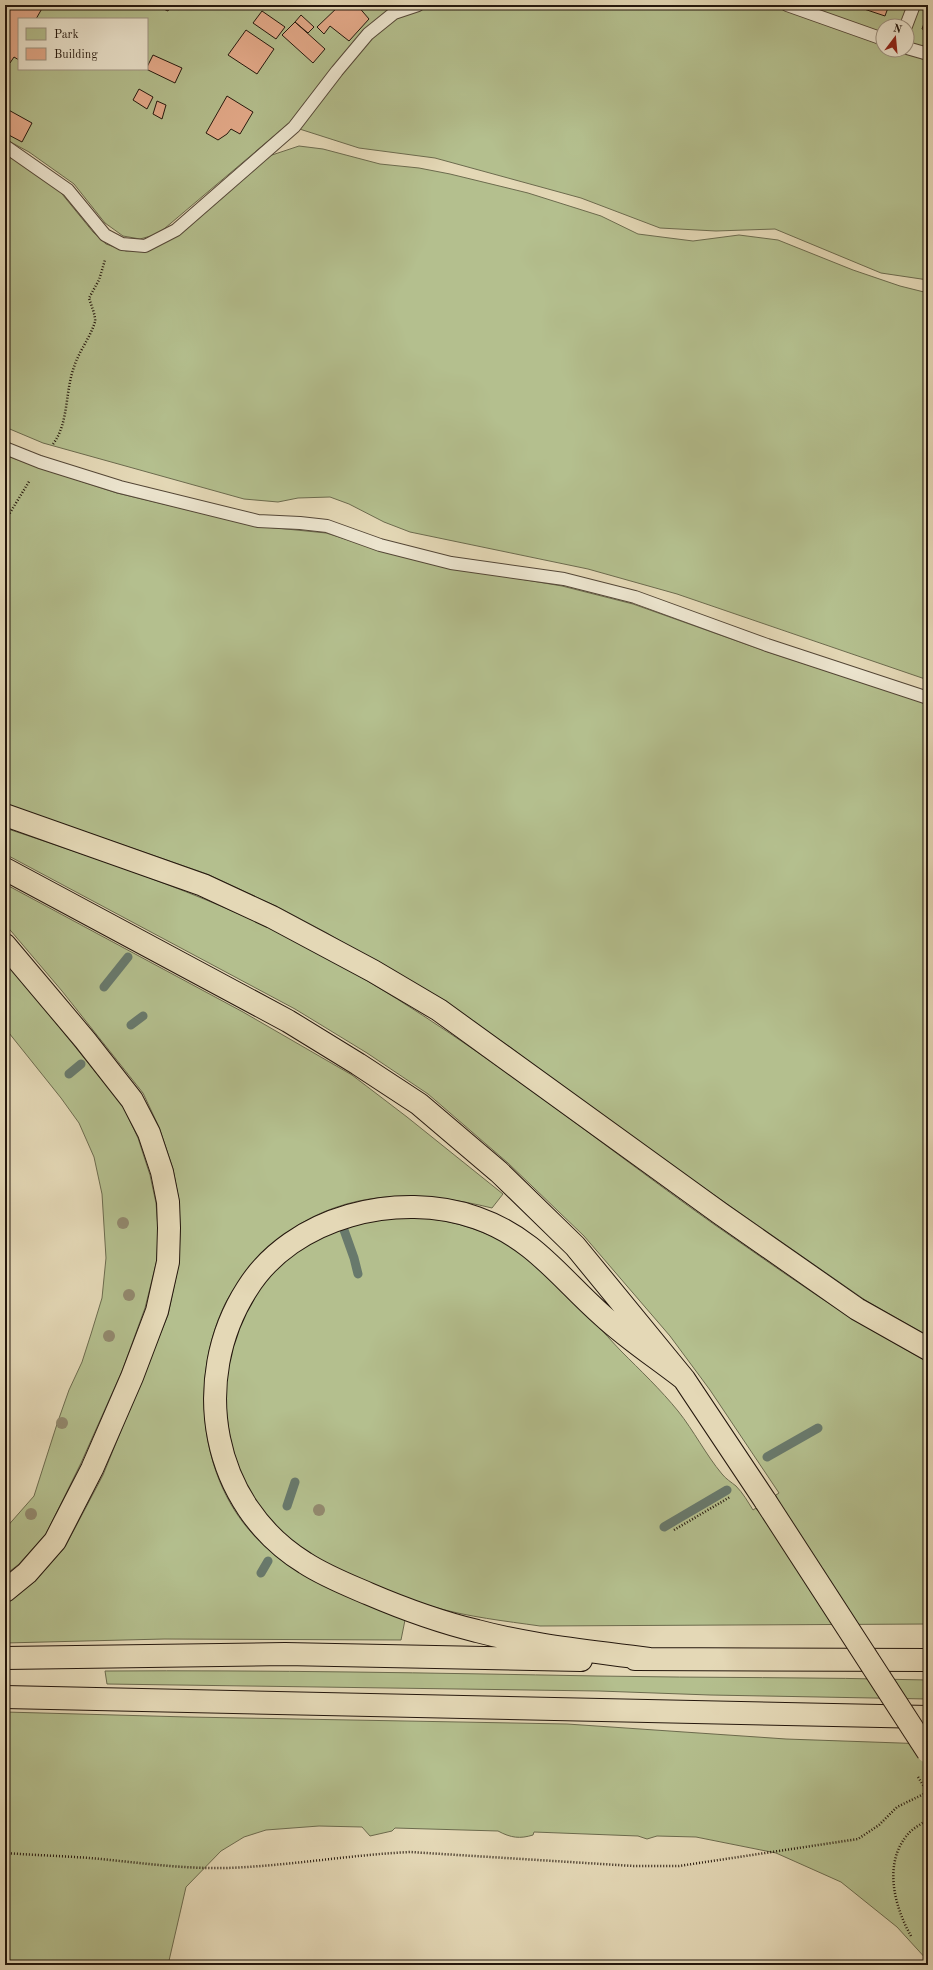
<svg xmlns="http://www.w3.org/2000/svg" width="933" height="1970" viewBox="0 0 933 1970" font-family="'Old Standard TT',serif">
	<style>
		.green { fill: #b4bf8e; stroke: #6c6b4e; fill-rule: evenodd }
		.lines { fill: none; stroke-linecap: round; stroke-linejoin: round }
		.stream { stroke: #68796c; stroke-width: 9 }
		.building { fill: #e4aa8a; stroke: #24170d }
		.service-casing { stroke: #544737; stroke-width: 14 }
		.trunk-casing { stroke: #24170d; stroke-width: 24 }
		.path { stroke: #24170d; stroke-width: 2.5; stroke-dasharray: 1 2; stroke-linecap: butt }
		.service { stroke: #ede6d0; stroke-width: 12 }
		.trunk { stroke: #e4d8b6; stroke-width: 22 }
		.trunk-bridge-casing { stroke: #24170d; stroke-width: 24; stroke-linecap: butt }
		.path-bridge { stroke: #24170d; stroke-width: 2.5; stroke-dasharray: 1 2; stroke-linecap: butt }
		.trunk-bridge { stroke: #e4d8b6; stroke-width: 22 }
		.tree { fill: #92896e }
	</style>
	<rect width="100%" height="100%" fill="#e4d8b6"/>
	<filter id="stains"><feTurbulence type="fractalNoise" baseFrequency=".005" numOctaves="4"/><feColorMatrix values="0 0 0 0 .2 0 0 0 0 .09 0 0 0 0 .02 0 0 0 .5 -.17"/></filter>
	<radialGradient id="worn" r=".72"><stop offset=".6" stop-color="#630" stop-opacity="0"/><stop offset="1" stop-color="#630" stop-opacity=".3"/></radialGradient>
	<path class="green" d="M5,5H928V280L881,273L775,229L716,231L660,228L581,198L435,158L359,148L287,125L158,234L140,239L123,236L105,223L74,184L29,152L5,139ZM19,19H147V69H19ZM883,26H907V50H883Z
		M299,146L323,149L380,164L419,168L450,174L528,193L601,216L638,234L693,241L739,235L778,240L853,270L900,286L928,293V680L677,594L588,569L410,532L384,522L349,504L330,497L298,498L278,502L244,499L43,443L5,427V153L58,189L93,232L106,244L126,251L149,250L269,156Z
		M5,455L37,467L117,493L256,526L326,533L377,549L449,567L562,586L633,604L765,651L928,704V1336L865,1300L595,1112L510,1047L443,1002L327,933L280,908L207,874L5,804Z
		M5,828C112,864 221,899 320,954C461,1030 585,1133 715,1225C761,1257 806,1289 853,1319C878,1334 903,1348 928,1362V1624L540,1626C505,1621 468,1617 434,1607C385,1592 313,1564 277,1527C247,1497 231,1457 227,1416C226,1406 224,1396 225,1386C225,1374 229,1362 232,1351C237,1330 245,1309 257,1291C291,1242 359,1213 418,1218C446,1219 473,1227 498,1239C542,1261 587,1315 621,1351C640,1370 661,1390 678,1411C694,1431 706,1455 722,1474C726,1479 731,1482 736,1486C743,1493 748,1502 753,1510L779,1493L710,1390L670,1336L584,1236L508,1163L428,1094L367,1053L295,1009L5,854Z
		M5,884L243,1012L352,1075L407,1117L503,1194L492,1208C427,1192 360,1188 300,1224C275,1239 238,1278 225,1304C188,1381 199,1489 266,1547C301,1579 362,1600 405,1620L401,1640L164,1639L5,1643V1604L34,1582L65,1547L103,1475L168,1315L179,1263L180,1228L179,1200L173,1169L159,1127L143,1093L62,991L5,924Z
		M5,960L123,1106L138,1138L150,1175L156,1203L158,1229L157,1260L145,1308L122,1371L81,1463L46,1534L19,1564L5,1575V1529L34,1496L57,1424L69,1390L82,1362L91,1334L102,1298L106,1258L102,1194L94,1157L79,1123L61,1098L5,1028Z
		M105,1671C269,1670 433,1673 597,1676C707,1678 818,1677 928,1680V1699L710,1695L599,1691L107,1684Z
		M5,1712L188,1717L567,1724L786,1739L928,1744V1961L897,1927L841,1882L776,1853L696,1837L657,1836L647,1839L638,1836L534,1832L533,1835C520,1839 511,1838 498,1831L395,1828L392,1831L370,1836L362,1827L319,1826L266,1830L244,1837L221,1851L186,1887L168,1965H5Z"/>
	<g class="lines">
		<path class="stream" d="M104,987L128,957
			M131,1025L143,1016
			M69,1074L81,1064
			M344,1230L354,1258L358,1274
			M767,1457L818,1428
			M287,1506L295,1482
			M664,1527L727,1490
			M261,1573L268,1561"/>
	</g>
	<path class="building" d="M9,5H44L36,19H19V60L14,57L10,63L5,59V11Z
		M155,5H171L168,11Z
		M340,5H357L369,19L349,41L330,26L324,34L317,27Z
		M859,5H889L885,16L858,7Z
		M262,11L285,27L276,39L253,23Z
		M928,12V31L922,29Z
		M301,15L314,27L308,33L295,22Z
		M295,22L325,49L313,63L282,35Z
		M246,30L274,49L257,74L228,55Z
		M153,55L182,68L175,83L146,69Z
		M139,89L153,97L147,109L133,100Z
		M227,96L253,112L240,134L231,129L227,134L218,140L206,133Z
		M157,101L166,105L162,119L153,114Z
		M5,108L32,123L22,142L5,133Z"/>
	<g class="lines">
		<defs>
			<path id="service" d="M787,5L883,39
				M906,26L914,5
				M907,48L928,54
				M5,146L68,190L105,235L122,244L145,246L176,230L294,127L337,71L368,34L394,13L418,5
				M5,448L40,462L120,487L258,521L300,523L327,526L380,545L451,563L564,579L635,597L767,645L928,698"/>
			<path id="trunk" d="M5,815L203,885L272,917L373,971L439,1010L721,1214L857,1309L928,1349
				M5,869L288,1021L358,1064L419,1104L499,1172L575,1246L684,1379L766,1502
				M5,945L85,1040L132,1100L149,1133L162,1172L168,1202L169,1228L168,1262L157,1311L132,1377L92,1469L55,1541L27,1573L5,1591
				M5,1658L285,1654L581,1660
				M635,1659L928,1660
				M649,1659C592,1651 533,1646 477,1631C440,1622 404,1609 369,1594C348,1585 325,1576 305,1563C211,1505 189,1380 247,1289C292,1216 399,1190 477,1218C534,1238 560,1278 603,1316C628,1339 657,1358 684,1379
				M5,1697L928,1717"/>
		</defs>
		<use href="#service" class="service-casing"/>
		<use href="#trunk" class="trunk-casing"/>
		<path class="path" d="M53,444C69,423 65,391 74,367C79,351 90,338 95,322C96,316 91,305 89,298L99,280L105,260
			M5,521L30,480
			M674,1530L730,1497
			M5,1853C33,1855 62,1856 90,1858C135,1862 180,1869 226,1868C288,1866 348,1855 410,1852L634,1866H679L858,1839L879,1825L897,1807L928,1792
			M911,1936C894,1906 883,1863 908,1834C913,1828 922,1824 928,1819"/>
		<use href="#service" class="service"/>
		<use href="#trunk" class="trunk"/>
		<defs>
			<path id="trunk-bridge" d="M766,1502L928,1752"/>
		</defs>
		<use href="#trunk-bridge" class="trunk-bridge-casing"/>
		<path class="path-bridge" d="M918,1777L928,1793"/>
		<use href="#trunk-bridge" class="trunk-bridge"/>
	</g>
	<g class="tree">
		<circle cx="123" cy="1223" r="6"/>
		<circle cx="129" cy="1295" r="6"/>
		<circle cx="109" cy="1336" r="6"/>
		<circle cx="62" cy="1423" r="6"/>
		<circle cx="319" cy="1510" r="6"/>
		<circle cx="31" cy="1514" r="6"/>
	</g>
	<rect width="933" height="1970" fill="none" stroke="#e4d8b6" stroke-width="20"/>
	<rect x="6" y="6" width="921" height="1958" fill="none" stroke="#24170d" stroke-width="2"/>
	<rect x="10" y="10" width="913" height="1950" fill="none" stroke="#24170d"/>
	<rect x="18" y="18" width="130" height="52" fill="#ede6d0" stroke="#9d9382"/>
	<rect x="26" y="28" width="20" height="12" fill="#b4bf8e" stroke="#9d9382"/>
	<text x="54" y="38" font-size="12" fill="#24170d">Park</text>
	<rect x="26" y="48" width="20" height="12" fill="#e4aa8a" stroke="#9d9382"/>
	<text x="54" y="58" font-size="12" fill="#24170d">Building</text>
	<g transform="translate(895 38) rotate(16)"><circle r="19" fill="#ede6d0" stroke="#9d9382"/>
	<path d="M0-3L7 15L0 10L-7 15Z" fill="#8f2418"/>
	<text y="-6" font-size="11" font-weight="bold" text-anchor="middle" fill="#24170d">N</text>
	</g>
	<rect width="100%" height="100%" filter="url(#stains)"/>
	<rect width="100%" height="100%" fill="url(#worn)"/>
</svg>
